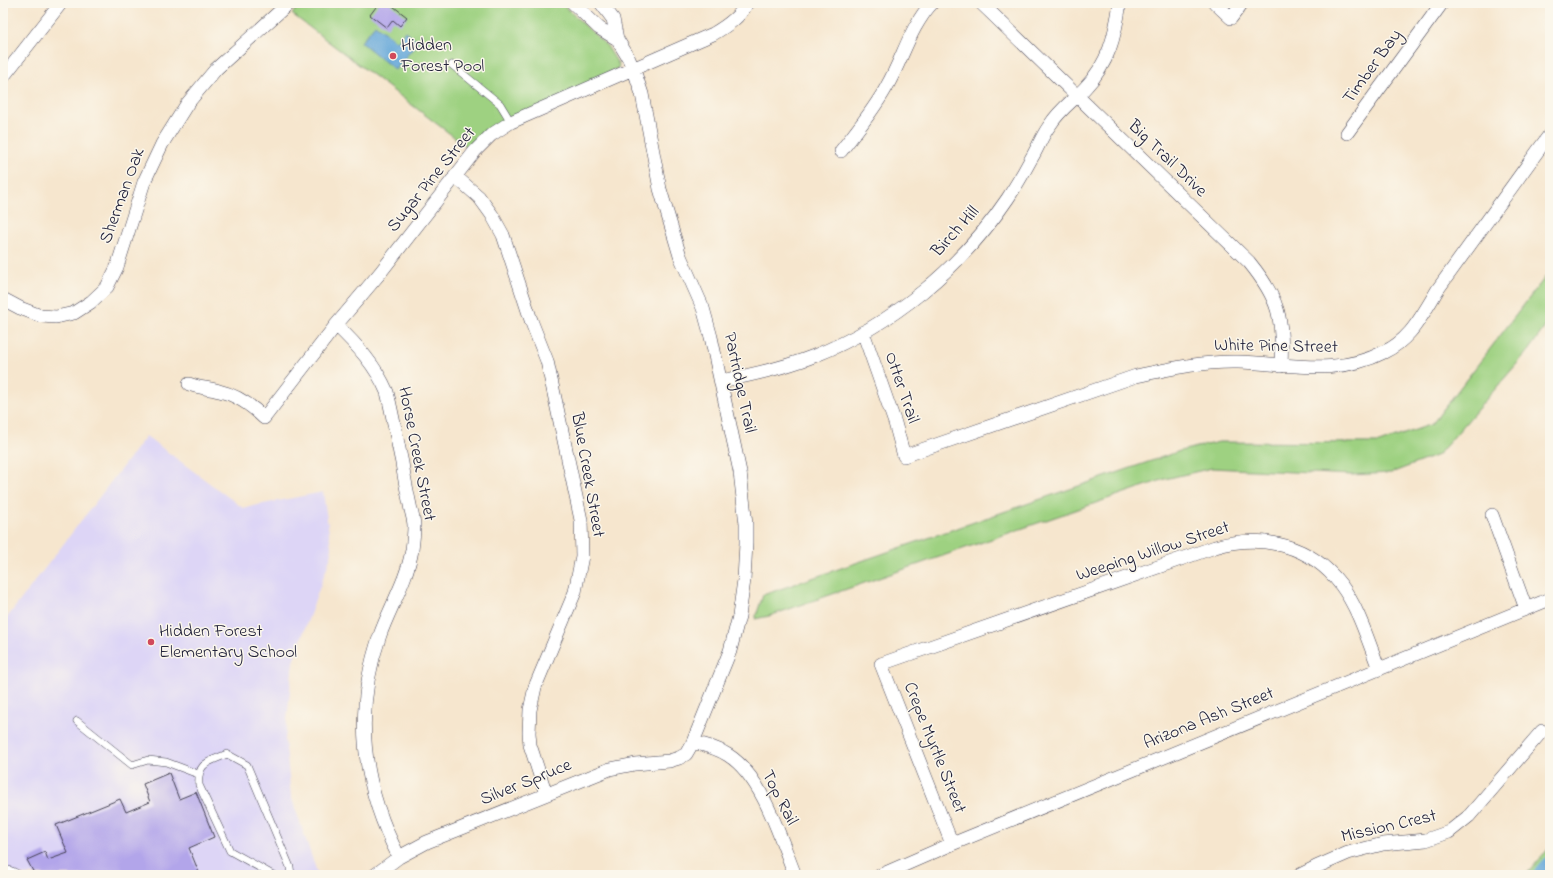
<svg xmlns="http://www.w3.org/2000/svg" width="1553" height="878" viewBox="0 0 1553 878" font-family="'Indie Flower',sans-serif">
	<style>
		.built { fill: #ddd5f6 }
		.green { fill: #9ed181; stroke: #607a5e }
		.water { fill: #65a7d9; stroke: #44648a }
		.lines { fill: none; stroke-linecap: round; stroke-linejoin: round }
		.river { stroke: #65a7d9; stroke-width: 22 }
		.building { fill: #b2a5ea }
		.service-casing { stroke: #423f51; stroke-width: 8 }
		.minor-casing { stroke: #423f51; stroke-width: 14 }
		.service { stroke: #fff; stroke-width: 7 }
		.minor { stroke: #fff; stroke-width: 13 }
		.poi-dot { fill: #d1495b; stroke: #fbf7ec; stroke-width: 1.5 }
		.labels { text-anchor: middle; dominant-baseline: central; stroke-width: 3; stroke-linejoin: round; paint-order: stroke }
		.poi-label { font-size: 18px; fill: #22223b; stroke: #fbf7ec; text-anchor: start }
		.street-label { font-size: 18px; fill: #22223b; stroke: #fbf7ec }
	</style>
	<rect width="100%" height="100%" fill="#fbf7ec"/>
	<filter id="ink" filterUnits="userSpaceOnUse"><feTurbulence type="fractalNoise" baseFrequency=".025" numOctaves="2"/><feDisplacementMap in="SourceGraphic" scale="8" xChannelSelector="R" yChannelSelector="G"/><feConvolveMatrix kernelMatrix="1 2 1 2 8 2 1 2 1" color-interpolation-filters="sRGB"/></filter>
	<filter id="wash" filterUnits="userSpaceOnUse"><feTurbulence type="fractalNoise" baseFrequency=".012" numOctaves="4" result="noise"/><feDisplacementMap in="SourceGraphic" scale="16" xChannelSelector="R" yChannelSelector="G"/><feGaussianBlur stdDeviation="0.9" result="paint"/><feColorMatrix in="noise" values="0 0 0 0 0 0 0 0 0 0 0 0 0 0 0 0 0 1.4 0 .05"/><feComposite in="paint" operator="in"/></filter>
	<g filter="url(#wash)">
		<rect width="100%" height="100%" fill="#f6e6ce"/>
		<path class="built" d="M146,436L243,508L323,492L332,553L293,662L285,739L291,796L318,875H3V623Z"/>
		<path class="green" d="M302,3H561L607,46L619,65L618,68L470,149L292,14Z
			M1550,271V320L1528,351L1438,455L1391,473L1351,475L1212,468L1165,479L769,616L755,619L763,595L1180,451L1219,442L1379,443L1432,424Z
			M1550,847V875H1526Z"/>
		<path class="water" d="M375,25L397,42L405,31L418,42L395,70L361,42Z"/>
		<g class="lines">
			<path class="river" d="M1544,875L1550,868"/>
		</g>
		<g id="blocks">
			<path class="building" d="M379,3H389L407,17L400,26L393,20L387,28L370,15Z
				M169,773L179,799L196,792L214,837L189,848L200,875H35L27,860L45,852L48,860L68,853L56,825L120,799L126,812L150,802L143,784Z"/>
		</g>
	</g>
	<g filter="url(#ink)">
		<use href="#blocks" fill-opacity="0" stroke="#423f51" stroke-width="1"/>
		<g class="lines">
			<defs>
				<path id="service" d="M452,65L500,104L511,122
					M77,721L132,765L148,760L166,762L198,774
					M3,871C9,869 14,871 19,875
					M273,875L230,851L199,785C197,762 209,762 227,754L247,765L290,867L291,875"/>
				<path id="minor" d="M573,3L599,28L617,39
					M981,3L1249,262C1280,300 1283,318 1281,366
					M1215,3L1231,18L1242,3
					M3,77L61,3
					M1347,133L1442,3
					M841,151C857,130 874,110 887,86C903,58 910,27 932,3
					M455,176L479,197L492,215L503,235L532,323L547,361L581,520L582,556L575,592L535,687L530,710L529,733L530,745L546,794
					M3,299L20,308L41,316L56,317L74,313L91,302L107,287L117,267L144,182L162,144L187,104L216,69L289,3
					M336,325C357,345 376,366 387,392C393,416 397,440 402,463C404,477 407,491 410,505C411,512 414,519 414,526C414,533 413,542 412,550C407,580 390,607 380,635C353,712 362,786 399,857
					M863,332L895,423L904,456L1136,376C1169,369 1203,361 1238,362C1288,363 1336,377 1384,352C1393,348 1403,340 1410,332C1421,319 1429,304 1438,289L1550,134
					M721,381C752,375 784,368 814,356C892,325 961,268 1008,198C1016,186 1024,172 1031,159C1038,148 1042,135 1050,125C1060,109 1073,101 1085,88C1109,63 1115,36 1120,3
					M189,384C199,388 209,388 219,391C237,395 251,405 264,418L336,325L380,273L475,151L491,135L511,122L713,34C727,26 740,17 747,3
					M1492,515L1526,609
					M693,742C705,745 717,748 728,755C763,777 780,838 795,875
					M952,844L881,664L1215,547C1262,533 1311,545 1341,585C1359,609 1368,641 1379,669
					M375,875L399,857L427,842L610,769L635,764L669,761L679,758L686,754L693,742L730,651L739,616L744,580L746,543V524L740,472L711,337L703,308L680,256L660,189L642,94L635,73L628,57L617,39L613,19L601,3
					M881,875L952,844L1550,599
					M1300,875L1316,867L1348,853L1383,844L1426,840L1449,832L1469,816L1542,731"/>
			</defs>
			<use href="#service" class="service-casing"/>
			<use href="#minor" class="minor-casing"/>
			<use href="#service" class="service"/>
			<use href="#minor" class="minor"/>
		</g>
	</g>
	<g class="poi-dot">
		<circle cx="393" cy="56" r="4"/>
		<circle cx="151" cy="642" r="4"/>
	</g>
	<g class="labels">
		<g class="poi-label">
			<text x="401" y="46">Hidden<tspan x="401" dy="21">Forest Pool</tspan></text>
			<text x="159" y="632">Hidden Forest<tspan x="159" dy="21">Elementary School</tspan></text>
		</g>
		<g class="street-label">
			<text transform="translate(1373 67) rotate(-54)">Timber Bay</text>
			<text transform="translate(1167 159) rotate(44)">Big Trail Drive</text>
			<text transform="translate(432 180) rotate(-51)">Sugar Pine Street</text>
			<text transform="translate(123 196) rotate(-70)">Sherman Oak</text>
			<text transform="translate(956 232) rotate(-48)">Birch Hill</text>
			<text transform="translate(1276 347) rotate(1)">White Pine Street</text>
			<text transform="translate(739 383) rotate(78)">Partridge Trail</text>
			<text transform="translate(901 388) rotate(71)">Otter Trail</text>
			<text transform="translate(416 454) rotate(79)">Horse Creek Street</text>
			<text transform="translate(587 475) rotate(80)">Blue Creek Street</text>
			<text transform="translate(1153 552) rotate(-18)">Weeping Willow Street</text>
			<text transform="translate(1209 719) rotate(-22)">Arizona Ash Street</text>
			<text transform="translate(934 748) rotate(68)">Crepe Myrtle Street</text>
			<text transform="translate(526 783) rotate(-22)">Silver Spruce</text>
			<text transform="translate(779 798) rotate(63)">Top Rail</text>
			<text transform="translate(1389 827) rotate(-13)">Mission Crest</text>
		</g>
	</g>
	<rect width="1553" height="878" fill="none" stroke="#fbf7ec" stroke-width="16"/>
</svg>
